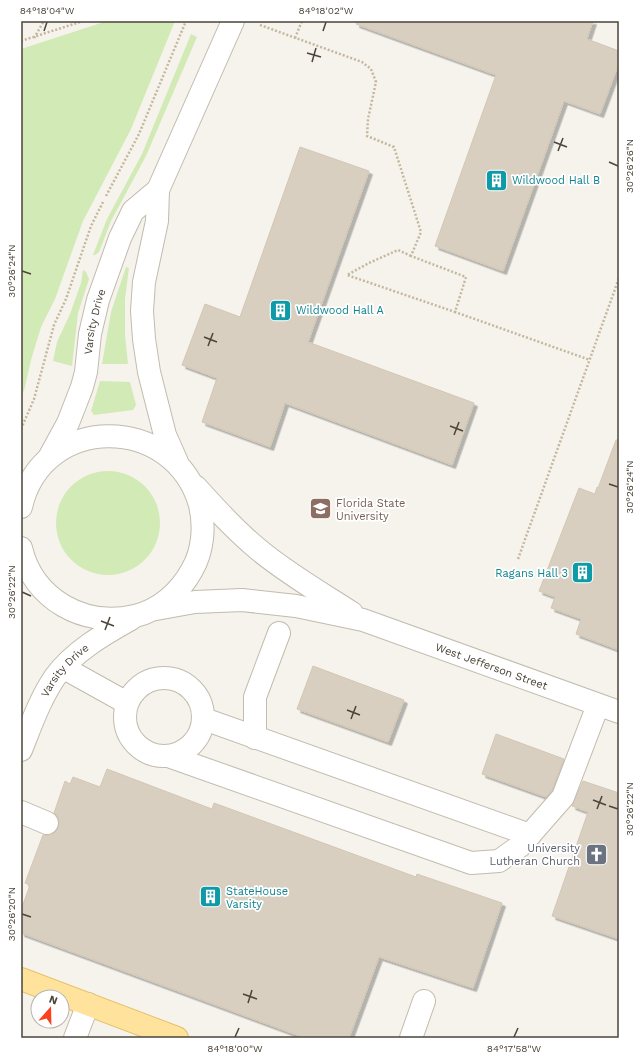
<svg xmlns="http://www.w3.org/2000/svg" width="640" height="1059" viewBox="0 0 640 1059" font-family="'Work Sans',sans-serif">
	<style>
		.green { fill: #d2eab5 }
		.building { fill: #d8cfc1; stroke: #d3c7b4; filter: url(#shadow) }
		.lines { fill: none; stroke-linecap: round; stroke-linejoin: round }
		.minor-casing { stroke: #c2bbae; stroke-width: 24 }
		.major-casing { stroke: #e6c16a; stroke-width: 24 }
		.path { stroke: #c4b79f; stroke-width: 2.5; stroke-dasharray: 2 2; stroke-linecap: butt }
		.minor { stroke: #fff; stroke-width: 22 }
		.major { stroke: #ffe39c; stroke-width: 22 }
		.ticks { fill: none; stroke: #4b4439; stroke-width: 1.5 }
		.labels { text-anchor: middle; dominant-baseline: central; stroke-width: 3.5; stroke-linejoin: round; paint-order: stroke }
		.culture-label { font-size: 11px; fill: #0d838f; stroke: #fff; text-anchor: start }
		.street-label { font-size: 11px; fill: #4b4439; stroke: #fff }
		.education-label { font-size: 11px; fill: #785e54; stroke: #fff; text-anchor: start }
		.worship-label { font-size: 11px; fill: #5b616d; stroke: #fff; text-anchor: end }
		.neatline { fill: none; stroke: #4b4439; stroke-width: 1.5 }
		.ticks-label { font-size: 10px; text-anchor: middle; fill: #4b4439 }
	</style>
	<defs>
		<filter id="shadow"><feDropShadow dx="3.5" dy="3.5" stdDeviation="0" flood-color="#0004"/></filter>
	</defs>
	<rect width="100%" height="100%" fill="#f6f3ec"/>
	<path class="green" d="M107,21H175L131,129L83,221L55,299L41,327L31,360L25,387L21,398V49Z
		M191,34L197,37L146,156L111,221L99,252L95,255H93L107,219L142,154Z
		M126,267L129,268L125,299V335L128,364H102L111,312Z
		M83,270L86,272L89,279L78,313L72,366L53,361L57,342L70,314L81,283Z
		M100,381L130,382L136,405L133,410L94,415L91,411Z
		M56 523a52 52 0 1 1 104 0a52 52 0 1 1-104 0Z"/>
	<path class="building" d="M357,21H593L587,39L619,51V63L600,114L564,101L503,271L435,246L496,75L356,24Z
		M300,147L369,171L308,342L474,403L452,465L285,403L270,447L202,422L217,378L182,365L205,304L240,317Z
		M616,440H619V650L576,634L581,619L551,608L555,597L539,591L579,488L595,494L597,487L598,488Z
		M313,666L404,700L388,742L297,709Z
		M496,734L564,759L552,790L546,797L482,774Z
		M107,769L212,809L214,803L416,877L417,874L502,903L473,988L379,957L349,1038H305L21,933V910L30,885L25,883L43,835H49L54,833L59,827V821L57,816L54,813L65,781L70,784L73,777L100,787Z
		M583,781L619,793V939L552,916L588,812L572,806Z"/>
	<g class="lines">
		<defs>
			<g id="minor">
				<path id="s1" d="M50,456L68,423L82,387L86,372L90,334L98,300L120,238L133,211L158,190"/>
				<path d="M177,462L165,435L149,372L144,339L142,311L144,282L157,221L158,190L233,21"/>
				<path d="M196,487C216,509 236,531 259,550C288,574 321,593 352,613"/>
				<path d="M21,507C42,413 174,413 200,505C205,527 203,551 192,570C180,592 160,610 135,616C84,628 33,599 21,548"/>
				<path id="s2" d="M156,609L195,602L242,600L296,606L363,620L619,712"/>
				<path d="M64,668L127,703"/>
				<circle cx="164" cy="717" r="39"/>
				<path d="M204,719L530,835"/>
				<path d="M255,738V697L279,633"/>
				<path id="s3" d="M21,750C31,725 40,699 55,677C73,652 104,634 131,619"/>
				<path d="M168,756L471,863L499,861L520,846L563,797L598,705"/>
				<path d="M21,812L47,823"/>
				<path d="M75,1038L88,1004"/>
				<path d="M411,1038L424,1001"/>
			</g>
			<path id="major" d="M21,979L177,1038"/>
		</defs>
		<use href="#minor" class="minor-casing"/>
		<use href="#major" class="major-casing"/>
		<path class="path" d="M260,25L362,62L371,69L376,82L368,119L367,136L394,147L421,232L411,256L466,277L455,312L590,360
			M34,38L44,21
			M295,38L302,21
			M21,41L83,21
			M106,196L139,134L186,21
			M411,256L398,250L369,263L347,275L455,312
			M21,429L34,399L54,325L66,299L91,226L103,202
			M518,559L619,278"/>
		<use href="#minor" class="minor"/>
		<use href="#major" class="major"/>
	</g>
	<path class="ticks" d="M44,31L47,22M323,31L326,22M307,53L321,57M312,62L316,48M554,142L567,147M558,151L563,138M609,162L618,166M22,271L31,274M204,337L217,342M208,346L213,333M450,426L463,431M454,435L459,422M609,484L618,487M22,592L31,596M101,621L114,626M105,630L110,617M347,710L360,715M351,719L356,706M593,800L606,805M609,806L618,809M597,809L602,796M22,914L31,917M243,994L257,999M248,1003L252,990M235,1037L239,1028M514,1037L518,1028"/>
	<defs>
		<symbol id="building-square" viewBox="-11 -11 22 22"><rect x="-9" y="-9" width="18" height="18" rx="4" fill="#0f9aa8" stroke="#fff"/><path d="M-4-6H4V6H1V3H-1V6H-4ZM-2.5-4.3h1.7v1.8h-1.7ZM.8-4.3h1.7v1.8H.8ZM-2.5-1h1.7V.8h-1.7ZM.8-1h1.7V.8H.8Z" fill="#fff"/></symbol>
		<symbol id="university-square" viewBox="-11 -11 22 22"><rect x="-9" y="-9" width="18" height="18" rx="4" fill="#8d6e63" stroke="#fff"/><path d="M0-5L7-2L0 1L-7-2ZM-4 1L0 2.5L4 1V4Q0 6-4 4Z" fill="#fff"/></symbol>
		<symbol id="church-square" viewBox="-11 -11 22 22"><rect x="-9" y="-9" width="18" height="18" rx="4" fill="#6b7280" stroke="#fff"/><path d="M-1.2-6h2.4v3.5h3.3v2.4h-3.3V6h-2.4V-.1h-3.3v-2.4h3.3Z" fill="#fff"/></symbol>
	</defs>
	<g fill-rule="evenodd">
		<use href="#building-square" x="484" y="168" width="25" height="25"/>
		<use href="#building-square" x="268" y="298" width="25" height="25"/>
		<use href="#university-square" x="308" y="496" width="25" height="25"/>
		<use href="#building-square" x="570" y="560" width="25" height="25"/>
		<use href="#church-square" x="584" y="842" width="25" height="25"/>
		<use href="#building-square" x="198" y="884" width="25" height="25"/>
	</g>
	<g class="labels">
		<g class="culture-label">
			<text x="512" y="180">Wildwood Hall B</text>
			<text x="296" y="310">Wildwood Hall A</text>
			<text x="568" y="573" text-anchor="end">Ragans Hall 3</text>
			<text x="226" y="891">StateHouse<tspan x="226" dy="13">Varsity</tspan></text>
		</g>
		<g class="street-label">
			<text stroke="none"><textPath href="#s1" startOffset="143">Varsity Drive</textPath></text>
			<text stroke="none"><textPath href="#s2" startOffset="346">West Jefferson Street</textPath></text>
			<text stroke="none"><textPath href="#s3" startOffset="92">Varsity Drive</textPath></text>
		</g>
		<g class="education-label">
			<text x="336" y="503">Florida State<tspan x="336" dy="13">University</tspan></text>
		</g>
		<g class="worship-label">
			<text x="580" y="848">University<tspan x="580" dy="13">Lutheran Church</tspan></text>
		</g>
	</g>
	<rect width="640" height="1059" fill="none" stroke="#ffffff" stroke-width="44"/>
	<g transform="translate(50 1009) rotate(20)"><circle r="19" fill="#ffffff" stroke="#b7b4b0"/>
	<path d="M0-3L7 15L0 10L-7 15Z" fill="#fc3f1d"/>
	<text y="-6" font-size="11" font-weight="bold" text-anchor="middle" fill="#4b4439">N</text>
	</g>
	<rect x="22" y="22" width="596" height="1015" class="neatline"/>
	<g class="ticks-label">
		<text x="47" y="14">84°18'04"W</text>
		<text x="326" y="14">84°18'02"W</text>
		<text transform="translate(629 166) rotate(-90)" y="4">30°26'26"N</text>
		<text transform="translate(11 271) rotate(-90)" y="4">30°26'24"N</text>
		<text transform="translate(629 487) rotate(-90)" y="4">30°26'24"N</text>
		<text transform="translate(11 592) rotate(-90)" y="4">30°26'22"N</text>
		<text transform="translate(629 809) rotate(-90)" y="4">30°26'22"N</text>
		<text transform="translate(11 914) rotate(-90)" y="4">30°26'20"N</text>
		<text x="235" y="1052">84°18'00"W</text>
		<text x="514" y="1052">84°17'58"W</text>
	</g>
</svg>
